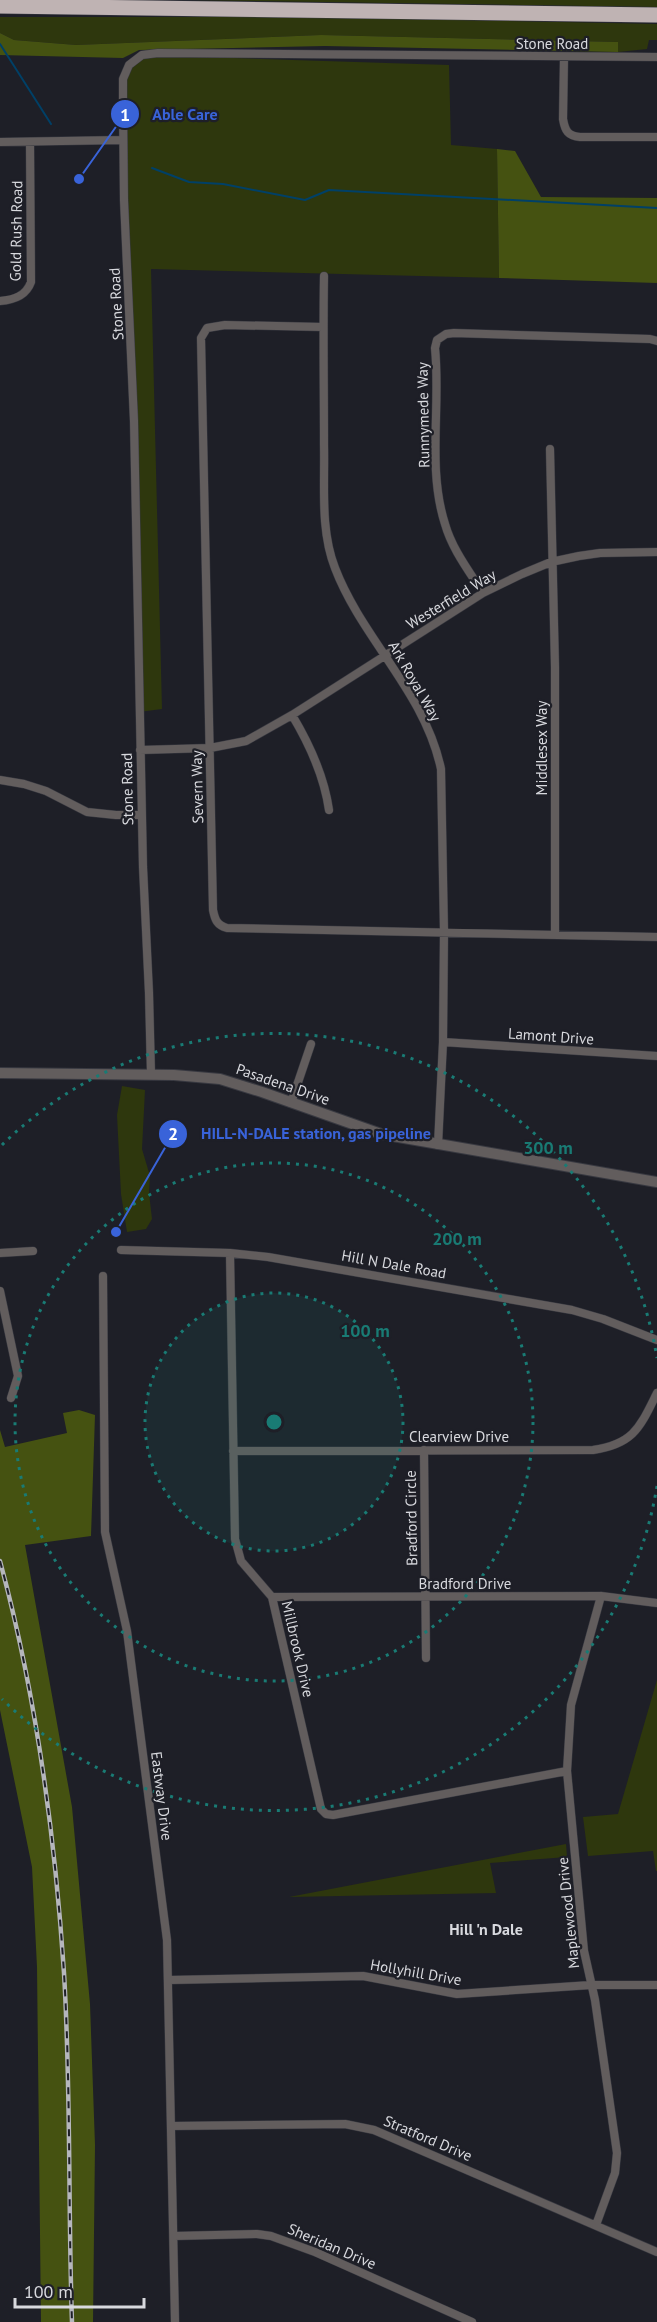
<svg xmlns="http://www.w3.org/2000/svg" width="657" height="2322" viewBox="0 0 657 2322" font-family="'PT Sans',sans-serif">
	<style>
		.green { fill: #2e370d }
		.forest { fill: #455211 }
		.lines { fill: none; stroke-linecap: round; stroke-linejoin: round }
		.stream { stroke: #004067; stroke-width: 2 }
		.minor-casing { stroke: #383941; stroke-width: 9 }
		.tertiary-casing { stroke: #383941; stroke-width: 12 }
		.motorway-casing { stroke: #383941; stroke-width: 16 }
		.minor { stroke: #625d5d; stroke-width: 8 }
		.tertiary { stroke: #625d5d; stroke-width: 10 }
		.motorway { stroke: #bfb3b3; stroke-width: 15 }
		.rail-casing { stroke: #b5b6bc; stroke-width: 4.5 }
		.rail { stroke: #1e1f27; stroke-width: 2; stroke-dasharray: 7; stroke-linecap: butt }
		.ring { fill: none; stroke: #197b74; stroke-width: 3; stroke-dasharray: 3 6 }
		.labels { text-anchor: middle; dominant-baseline: central; stroke-width: 4.5; stroke-linejoin: round; paint-order: stroke }
		.street-label { font-size: 15px; fill: #d8d9de; stroke: #1e1f27 }
		.neighbourhood-label { font-size: 16px; font-weight: bold; fill: #d8d9de; stroke: #1e1f27 }
		.centre { fill: #197b74; stroke: #1e1f27; stroke-width: 3 }
		.ring-label { font-size: 18px; text-anchor: middle; font-weight: bold; fill: #197b74; stroke: #1e1f27; stroke-width: 4.5; stroke-linejoin: round; paint-order: stroke }
		.leader { fill: none; stroke: #3963d9; stroke-width: 2 }
		.callout-dot { fill: #3963d9; stroke: #1e1f27; stroke-width: 2 }
		.mark-label { font-size: 18px; text-anchor: middle; font-weight: bold; fill: #fff }
		.callout-label { font-size: 16px; text-anchor: middle; font-weight: bold; fill: #3963d9; stroke: #1e1f27; stroke-width: 4.5; stroke-linejoin: round; paint-order: stroke }
	</style>
	<rect width="100%" height="100%" fill="#1e1f27"/>
	<path class="green" d="M190,0H657V7Z
		M0,17H311L657,24V40H649L647,49L618,52V42L321,35L76,45L14,40L0,33Z
		M142,55L449,65L451,145L497,149L499,278L151,269L162,709L139,712L123,105L129,65Z
		M122,1086L145,1090L142,1149L150,1176L149,1193L152,1219L146,1229L127,1232L121,1194L117,1115Z
		M657,1680V1871H656L653,1851L588,1856L583,1817L618,1814Z
		M566,1844L567,1857L490,1863L496,1893L289,1897Z"/>
	<path class="forest" d="M0,33L14,40L76,45L321,35L618,42V52L325,46L139,50L123,58L0,55Z
		M497,149L515,151L541,197L657,198V283L499,278Z
		M79,1410L95,1415L91,1536L25,1545L72,1807L90,2004L95,2145L93,2322H41L37,1967L32,1867L0,1710V1430L5,1447L67,1433L63,1413Z"/>
	<g class="lines">
		<path class="stream" d="M0,44L51,124
			M152,168L189,182L223,184L305,200L329,190L657,208"/>
		<defs>
			<path id="minor" d="M564,57L563,119C565,131 568,136 580,137H657
				M0,142L123,140
				M324,276C323,332 324,389 324,445C325,485 320,530 335,568C362,639 425,692 441,769L444,932L443,1042L438,1145
				M0,301C14,300 26,296 31,282L30,142
				M323,327L225,325L207,328L201,338L213,910C215,920 217,925 227,928L657,937
				M550,449L555,667V934
				M483,593C469,571 452,549 445,524C427,468 441,406 435,348L437,340L446,334L454,333L650,339L657,341
				M292,715C310,745 324,775 329,810
				M140,750L210,748L246,741L292,715L483,593L522,574L551,562L579,556L600,553L657,552
				M0,780L24,784L46,791L87,812L116,815H141
				M443,1042L657,1056
				M151,1074L149,993L143,867L134,421L124,200L123,105V79L129,65L142,55L158,53L657,57
				M291,1103L311,1044
				M121,1250L230,1253L268,1257L572,1310L603,1319L657,1340
				M0,1253L33,1251
				M230,1253L235,1539L241,1561L272,1597L321,1809L326,1814L333,1815L567,1771
				M103,1276L105,1532L127,1631L167,1940L175,2322
				M0,1291L18,1376L11,1398
				M424,1450L426,1658
				M233,1451L593,1450C634,1444 640,1427 657,1393
				M272,1597L601,1596L657,1603
				M169,1980L363,1976L457,1994L591,1985H657
				M172,2126L345,2124L374,2130L657,2252
				M596,2225L615,2173L617,2153L595,2000L584,1951L567,1771L571,1705L601,1596
				M174,2236L257,2234L271,2236L315,2252L472,2322"/>
			<path id="tertiary" d="M0,1073L174,1075L220,1079L262,1092L381,1134L657,1182"/>
			<path id="motorway" d="M0,6L657,15"/>
		</defs>
		<use href="#minor" class="minor-casing"/>
		<use href="#tertiary" class="tertiary-casing"/>
		<use href="#motorway" class="motorway-casing"/>
		<use href="#minor" class="minor"/>
		<use href="#tertiary" class="tertiary"/>
		<use href="#motorway" class="motorway"/>
		<defs>
			<path id="rail" d="M0,1561C36,1694 55,1836 64,1973C71,2089 68,2206 72,2322"/>
		</defs>
		<use href="#rail" class="rail-casing"/>
		<use href="#rail" class="rail"/>
	</g>
	<circle cx="274" cy="1422" r="129" fill="#197b74" fill-opacity=".12"/>
	<g class="ring">
		<circle cx="274" cy="1422" r="129"/>
		<circle cx="274" cy="1422" r="259"/>
		<path d="M657 1486A388 388 0 0 1 2 1699M2 1145A388 388 0 0 1 657 1358"/>
	</g>
	<g class="labels">
		<g class="street-label">
			<text x="552" y="43">Stone Road</text>
			<text transform="translate(16 231) rotate(-89)">Gold Rush Road</text>
			<text transform="translate(116 304) rotate(-93)">Stone Road</text>
			<text transform="translate(423 415) rotate(-91)">Runnymede Way</text>
			<text transform="translate(451 599) rotate(-31)">Westerfield Way</text>
			<text transform="translate(415 681) rotate(60)">Ark Royal Way</text>
			<text transform="translate(541 748) rotate(-90)">Middlesex Way</text>
			<text transform="translate(197 787) rotate(-91)">Severn Way</text>
			<text transform="translate(127 789) rotate(-91)">Stone Road</text>
			<text transform="translate(551 1036) rotate(4)">Lamont Drive</text>
			<text transform="translate(283 1084) rotate(19)">Pasadena Drive</text>
			<text transform="translate(394 1264) rotate(10)">Hill N Dale Road</text>
			<text x="459" y="1436">Clearview Drive</text>
			<text transform="translate(411 1518) rotate(-91)">Bradford Circle</text>
			<text x="465" y="1583">Bradford Drive</text>
			<text transform="translate(298 1649) rotate(77)">Millbrook Drive</text>
			<text transform="translate(162 1796) rotate(83)">Eastway Drive</text>
			<text transform="translate(568 1913) rotate(-96)">Maplewood Drive</text>
			<text transform="translate(416 1972) rotate(10)">Hollyhill Drive</text>
			<text transform="translate(428 2138) rotate(23)">Stratford Drive</text>
			<text transform="translate(332 2246) rotate(23)">Sheridan Drive</text>
		</g>
		<g class="neighbourhood-label">
			<text x="486" y="1929">Hill 'n Dale</text>
		</g>
	</g>
	<circle cx="274" cy="1422" r="9" class="centre"/>
	<g class="ring-label">
		<text x="548" y="1154">300 m</text>
		<text x="457" y="1245">200 m</text>
		<text x="365" y="1337">100 m</text>
	</g>
	<path class="leader" d="M79 179L125 114M116 1232L173 1134"/>
	<g class="callout-dot">
		<circle cx="79" cy="179" r="6"/>
		<circle cx="116" cy="1232" r="6"/>
		<circle cx="125" cy="114" r="15"/>
		<circle cx="173" cy="1134" r="15"/>
	</g>
	<g class="mark-label">
		<text x="125" y="121">1</text>
		<text x="173" y="1140">2</text>
	</g>
	<g class="callout-label">
		<text x="185" y="120">Able Care</text>
		<text x="316" y="1139">HILL-N-DALE station, gas pipeline</text>
	</g>
	<path d="M15 2298v9h129v-9" fill="none" stroke="#d8d9de" stroke-width="3"/>
	<text x="24" y="2298" font-size="18" fill="#d8d9de" stroke="#1e1f27" stroke-width="4.5" paint-order="stroke">100 m</text>
</svg>
